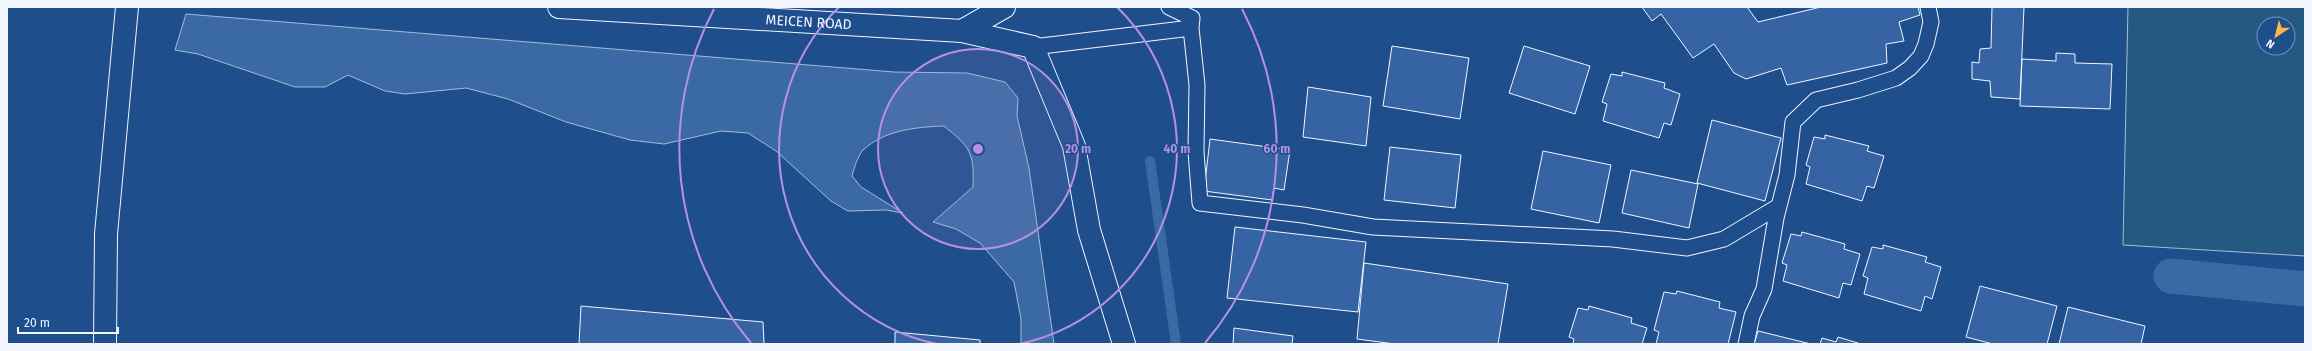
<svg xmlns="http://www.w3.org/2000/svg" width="2312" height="351" viewBox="0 0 2312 351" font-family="'Fira Sans',sans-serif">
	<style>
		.green { fill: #245a82; stroke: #a8bbd7; fill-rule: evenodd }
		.water { fill: #3b69a3; stroke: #a8bbd7 }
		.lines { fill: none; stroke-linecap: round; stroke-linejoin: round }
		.stream { stroke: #3b69a3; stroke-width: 10 }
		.canal { stroke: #3b69a3; stroke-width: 35 }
		.building { fill: #3563a3; stroke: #f2f6ff }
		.lane-casing { stroke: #f2f6ff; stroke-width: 17 }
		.street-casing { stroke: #f2f6ff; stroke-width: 24 }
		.lane { stroke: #1f4e8c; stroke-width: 15 }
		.street { stroke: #1f4e8c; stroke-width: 22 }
		.ring { fill: none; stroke: #b691df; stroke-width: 2 }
		.labels { text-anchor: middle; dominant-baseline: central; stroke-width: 3; stroke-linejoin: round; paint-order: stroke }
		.street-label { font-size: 14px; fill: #f2f6ff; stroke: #1f4e8c }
		.centre { fill: #b691df; stroke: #1f4e8c; stroke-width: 2 }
		.ring-label { font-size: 12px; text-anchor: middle; font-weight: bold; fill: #b691df; stroke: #1f4e8c; stroke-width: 3; stroke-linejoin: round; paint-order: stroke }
	</style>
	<rect width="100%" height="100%" fill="#1f4e8c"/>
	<path class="green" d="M2128,7H2305V256L2123,245ZM2264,24H2288V48H2264Z"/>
	<path class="water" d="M186,14L894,72L967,73L1005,82L1018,98L1017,116L1029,168L1054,344H1021V319L1014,282L980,243L956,229L933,222L973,187C974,152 971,148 944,126C916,127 885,130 863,150C858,156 854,168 852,176L861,187L903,213L886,210L848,211L831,201L776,151L748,133L721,131L664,144L630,140L566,122L508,99L466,88L405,94L385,91L348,75L325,87H295L198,54L175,50Z"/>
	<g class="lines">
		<path class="stream" d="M1150,161L1176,344"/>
		<path class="canal" d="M2171,276L2305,289"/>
	</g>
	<path class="building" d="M1642,7H1747L1758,22L1821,7H1918L1920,15L1899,22L1904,41L1886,44L1887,63L1787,85L1781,68L1746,79L1734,73L1714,44L1693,58L1661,14L1652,21Z
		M1992,7H2024L2020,99L1991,97L1990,81L1972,79V62L1979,63L1980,49L1991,48Z
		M1392,46L1469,58L1460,119L1383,106Z
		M1524,46L1590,66L1575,114L1509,93Z
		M2056,53L2075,54V63L2112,64L2110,109L2020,106L2022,59L2056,61Z
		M1622,72L1665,83L1664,88L1680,94L1671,125L1664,123L1659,138L1603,121L1607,104L1602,102L1611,74L1622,76Z
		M1308,87L1371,97L1366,146L1303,137Z
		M1712,120L1781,138L1765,201L1697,183Z
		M1825,135L1869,146L1867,151L1884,156L1874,188L1867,186L1862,201L1806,184L1810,167L1806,165L1814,137L1825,139Z
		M1210,139L1290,150L1284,190L1274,188L1272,200L1204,191Z
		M1390,147L1461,155L1455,208L1384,200Z
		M1543,151L1611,165L1599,223L1531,209Z
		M1631,170L1698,184L1689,228L1622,213Z
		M1235,227L1366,242L1358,312L1227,298Z
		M1802,232L1845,244L1844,249L1860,254L1851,285L1843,283L1839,298L1783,281L1787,265L1782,263L1791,234L1801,236Z
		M1883,245L1927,257L1925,262L1941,267L1932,299L1925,296L1921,311L1864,294L1868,278L1863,276L1872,247L1883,249Z
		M1364,263L1508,284L1498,344H1395L1357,339Z
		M1980,286L2057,306L2047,344H1993L1966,337Z
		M1677,291L1720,302L1719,308L1736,312L1728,344H1656L1659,332L1654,330L1664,292L1676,294Z
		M581,306L763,322L764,344H579Z
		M1589,306L1632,318L1631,323L1647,328L1642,344H1573L1574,339L1569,337L1578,308L1588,310Z
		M2068,307L2145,326L2141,344H2059Z
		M1234,328L1293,336L1292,344H1233Z
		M1758,331L1811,344H1754Z
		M895,332L980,340V344H895Z
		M1838,337L1861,344H1820L1822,338L1836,342Z"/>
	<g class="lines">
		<defs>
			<path id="lane" d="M1169,7L1192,18L1191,28L1197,85L1196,152L1200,203L1303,215L1373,227L1613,239L1687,248L1724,239L1779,206
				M1033,47L1191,28
				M1746,344L1752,316L1764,289L1776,218L1787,175L1793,122L1816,100L1858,90L1896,78L1910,68L1921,56L1926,44L1931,22L1928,7"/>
			<g id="street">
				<path id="s1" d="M559,7L962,31L1004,7"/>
				<path d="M962,31L1033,47L1074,146L1089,230L1124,344"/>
				<path d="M105,344L106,234L127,7"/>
			</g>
		</defs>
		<use href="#lane" class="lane-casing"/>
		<use href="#street" class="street-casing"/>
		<use href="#lane" class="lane"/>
		<use href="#street" class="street"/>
	</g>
	<circle cx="978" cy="149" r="100" fill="#b691df" fill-opacity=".12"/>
	<g class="ring">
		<circle cx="978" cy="149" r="100"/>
		<path d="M937 344A199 199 0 0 1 839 7M1117 7A199 199 0 0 1 1019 344"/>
		<path d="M751 343A299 299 0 0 1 714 9M1242 9A299 299 0 0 1 1205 343"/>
	</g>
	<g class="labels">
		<g class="street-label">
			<text stroke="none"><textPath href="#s1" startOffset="250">MEICEN ROAD</textPath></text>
		</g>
	</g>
	<circle cx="978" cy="149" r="6" class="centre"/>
	<g class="ring-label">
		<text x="1078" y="153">20 m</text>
		<text x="1177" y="153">40 m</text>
		<text x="1277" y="153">60 m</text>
	</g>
	<rect width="2312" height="351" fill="none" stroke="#f2f6ff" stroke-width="16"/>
	<g transform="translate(2276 36) rotate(215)"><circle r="19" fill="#1f4e8c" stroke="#7391ba"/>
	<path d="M0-3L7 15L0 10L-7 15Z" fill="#ffb74d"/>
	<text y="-6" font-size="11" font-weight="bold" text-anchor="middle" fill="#f2f6ff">N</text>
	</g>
	<path d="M18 327v6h100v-6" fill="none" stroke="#f2f6ff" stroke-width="2"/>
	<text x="24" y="327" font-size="12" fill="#f2f6ff" stroke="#1f4e8c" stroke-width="3" paint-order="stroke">20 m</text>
</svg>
